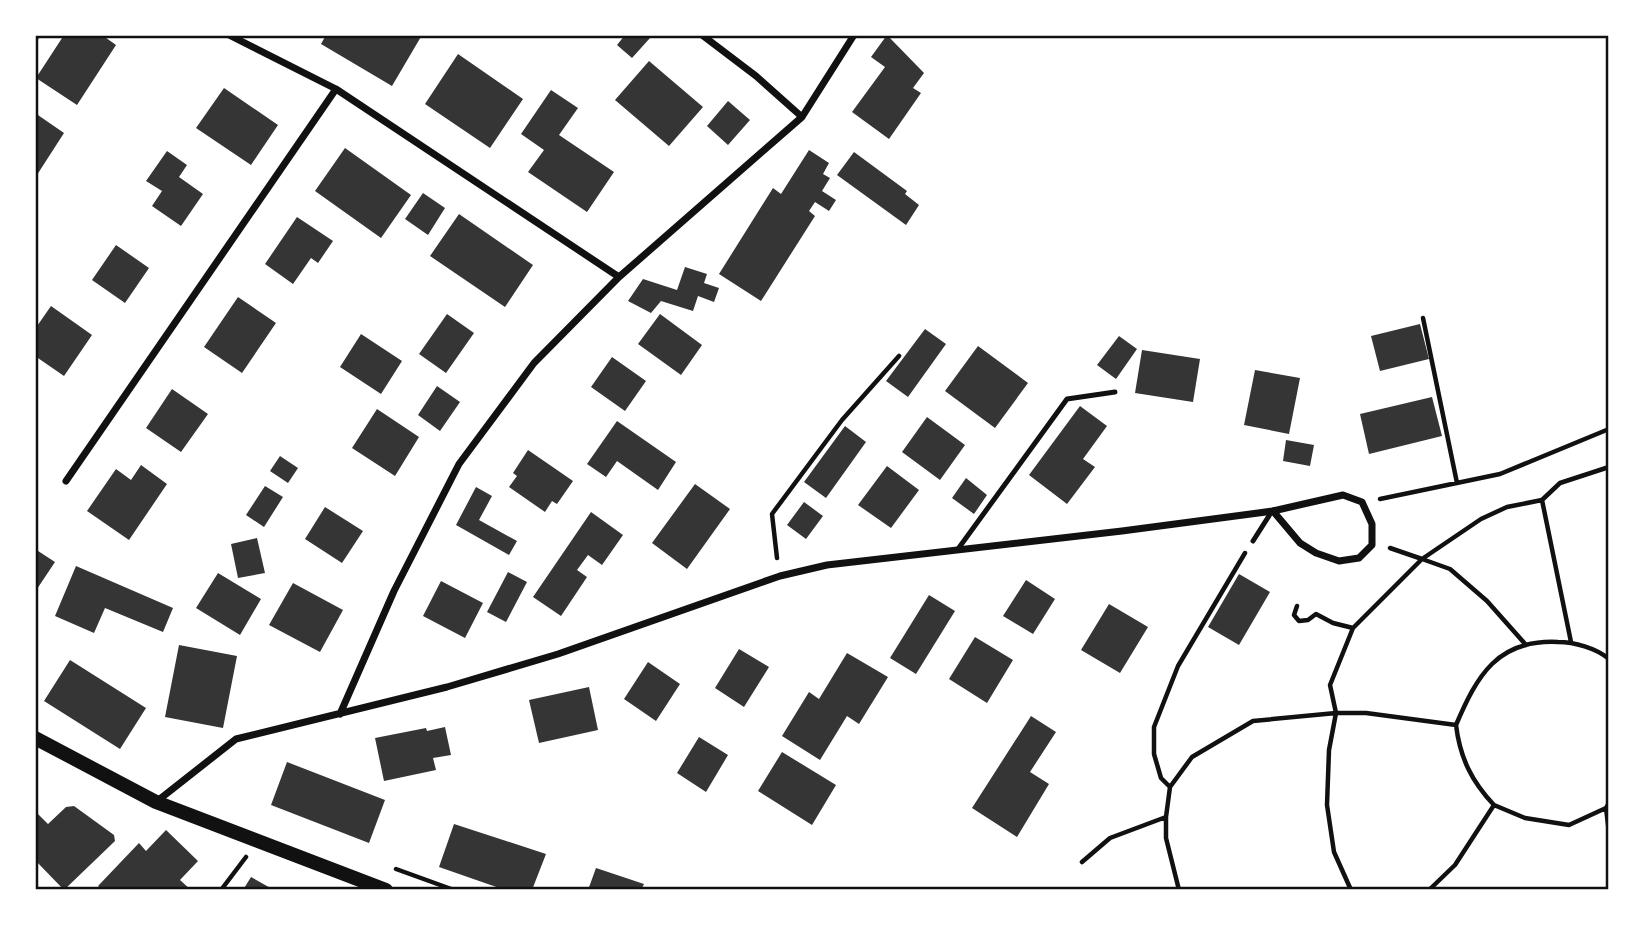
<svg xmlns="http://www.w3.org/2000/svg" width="1644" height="925" viewBox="0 0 1644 925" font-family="Montserrat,sans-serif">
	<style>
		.building { fill: #353535 }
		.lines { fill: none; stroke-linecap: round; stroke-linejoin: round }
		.path { stroke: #111; stroke-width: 4.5 }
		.service { stroke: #111; stroke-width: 5 }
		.minor { stroke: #111; stroke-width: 7 }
		.secondary { stroke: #111; stroke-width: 14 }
		.neatline { fill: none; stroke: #111; stroke-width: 2.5 }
	</style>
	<rect width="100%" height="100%" fill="#fff"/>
	<path class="building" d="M64,35H102L116,45L77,105L36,78Z
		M326,35H422L392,86L321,44Z
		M625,35H647L650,38L632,58L617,45Z
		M887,35L924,73L913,88L921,93L889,139L852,112L885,67L871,57Z
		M458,54L523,99L490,148L425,104Z
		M649,61L703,107L669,146L615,100Z
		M224,88L278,125L251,165L196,128Z
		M551,90L578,108L559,135L614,172L587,212L528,172L544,150L521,134Z
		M728,101L750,120L728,145L707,126Z
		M35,113L64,133L35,178Z
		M345,148L411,195L381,238L315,191Z
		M809,150L829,163L823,174L830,178L822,191L836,200L829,211L815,202L809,211L815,216L761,301L719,274L773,188L781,194Z
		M167,151L187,165L179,177L203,194L181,226L152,206L162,191L146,181Z
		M854,152L907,191L905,194L919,205L906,225L837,175Z
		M423,193L445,208L428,235L405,219Z
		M459,214L533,265L505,307L430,256Z
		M297,217L333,241L318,263L311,258L293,284L265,264Z
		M116,245L149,268L125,303L92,280Z
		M685,267L707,274L704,283L719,288L714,302L698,296L693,311L661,301L651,313L628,301L643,279L677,290Z
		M238,297L276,323L242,373L204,347Z
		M51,306L92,335L64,376L35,356V329Z
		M447,314L474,333L446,373L419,354Z
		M660,314L702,345L681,375L638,344Z
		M1420,324L1429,359L1380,371L1371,336Z
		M925,329L946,344L908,397L886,381Z
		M361,334L402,361L381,394L340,367Z
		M1119,336L1137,349L1116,379L1097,365Z
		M978,346L1028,383L995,428L945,391Z
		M1142,350L1200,359L1193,402L1135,393Z
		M612,357L646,381L625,411L591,387Z
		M1255,370L1300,378L1289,434L1244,425Z
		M437,386L460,402L440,431L418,415Z
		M172,389L208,414L181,452L146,428Z
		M1432,397L1442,436L1369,454L1360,414Z
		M1080,406L1107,426L1083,459L1095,467L1067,504L1029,475Z
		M377,409L419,437L395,476L352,448Z
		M927,417L965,445L940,480L902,452Z
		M617,421L676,462L658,490L617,461L606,477L587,464Z
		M845,426L866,442L826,498L804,482Z
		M1286,440L1314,445L1310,466L1283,461Z
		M528,450L573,481L557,504L552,501L545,512L509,487L517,476L513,473Z
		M280,456L298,468L288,483L270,471Z
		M141,465L167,484L129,540L87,511L116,469L131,480Z
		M887,466L919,490L891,528L858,505Z
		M966,478L987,495L974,514L952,498Z
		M695,484L730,509L687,569L652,543Z
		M265,486L283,497L264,527L246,515Z
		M476,487L492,496L479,520L517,541L509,555L456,525Z
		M804,502L823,516L806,539L787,525Z
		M325,507L363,531L342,563L305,539Z
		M591,512L623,535L602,565L588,555L577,570L587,577L561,616L533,597Z
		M257,538L265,573L238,578L231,544Z
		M35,549L55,562L35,592Z
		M76,566L173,608L163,632L105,608L94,633L55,616Z
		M508,572L527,582L506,622L487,612Z
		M218,573L261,599L240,635L196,608Z
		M1239,574L1270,592L1239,645L1208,627Z
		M1026,580L1055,599L1033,634L1003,616Z
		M441,581L483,603L465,638L423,616Z
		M293,583L343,610L320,652L269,625Z
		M929,595L955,611L916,674L890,658Z
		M1109,604L1148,627L1120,673L1081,650Z
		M975,637L1013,660L987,703L949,679Z
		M179,645L237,656L223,728L165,717Z
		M739,649L769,667L744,707L715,688Z
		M847,653L888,677L859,724L847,716L820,760L782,736L809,692L819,699Z
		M70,660L146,708L120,749L44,701Z
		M648,662L680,684L656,721L624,699Z
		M589,687L598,730L539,743L529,700Z
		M1031,716L1056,732L1030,772L1049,784L1017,837L972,808Z
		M445,727L451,755L433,758L436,770L384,781L375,738L426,728L427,731Z
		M699,737L728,755L706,792L677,773Z
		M782,752L836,785L812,825L758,791Z
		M287,762L385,800L369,843L271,805Z
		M74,806L114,835L115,841L64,890L35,860V811L48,824L66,807Z
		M454,824L546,854L532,890H505L439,867Z
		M166,830L198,861L180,880L191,890H102L98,886L139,843L146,851Z
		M596,868L644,884L641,890H588Z
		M251,877L274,890H243Z"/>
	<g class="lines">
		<path class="path" d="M1423,318L1457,483
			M1380,499L1500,474L1609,429
			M1542,500L1571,642
			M777,558L772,514L842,420L899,356
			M1297,606L1294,615L1299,621L1308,620L1316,614L1333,623L1353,628
			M1526,645L1487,601L1450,569L1422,559L1481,519L1507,507L1542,500L1560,483L1609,467
			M1456,725C1477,676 1497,639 1558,642C1574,642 1596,648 1609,659
			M1170,787L1161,778L1154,754V727L1178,666L1245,553
			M1494,805L1525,818L1569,825L1606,808L1609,803
			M1606,808L1609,833
			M1082,862L1110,838L1166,817
			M396,869L454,890
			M221,890L246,857
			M1179,890L1166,838V817L1170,787L1192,757L1253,721L1336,713H1366L1456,725C1460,758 1472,782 1494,805L1455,865L1429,890
			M1351,890L1334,852L1327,805L1329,750L1336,713L1330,685L1353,628L1422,559L1390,548"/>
		<path class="service" d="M1253,541L1272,511
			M958,549L1067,399L1115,392"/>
		<path class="minor" d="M229,35L336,89L619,277
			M702,35L756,76L802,117
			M35,38L36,35
			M66,481L336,89
			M340,714L394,591L459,464L534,363L619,277L802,117L854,35
			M156,802L236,739L447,687L558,654L780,576L827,565L1122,531L1273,511L1343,495L1362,502L1372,524V545L1359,558L1339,561L1316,553L1300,543L1273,511"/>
		<path class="secondary" d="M35,738L156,802L386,890"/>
	</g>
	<rect width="1644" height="925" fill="none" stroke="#ffffff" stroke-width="74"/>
	<rect x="37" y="37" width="1570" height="851" class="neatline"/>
</svg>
